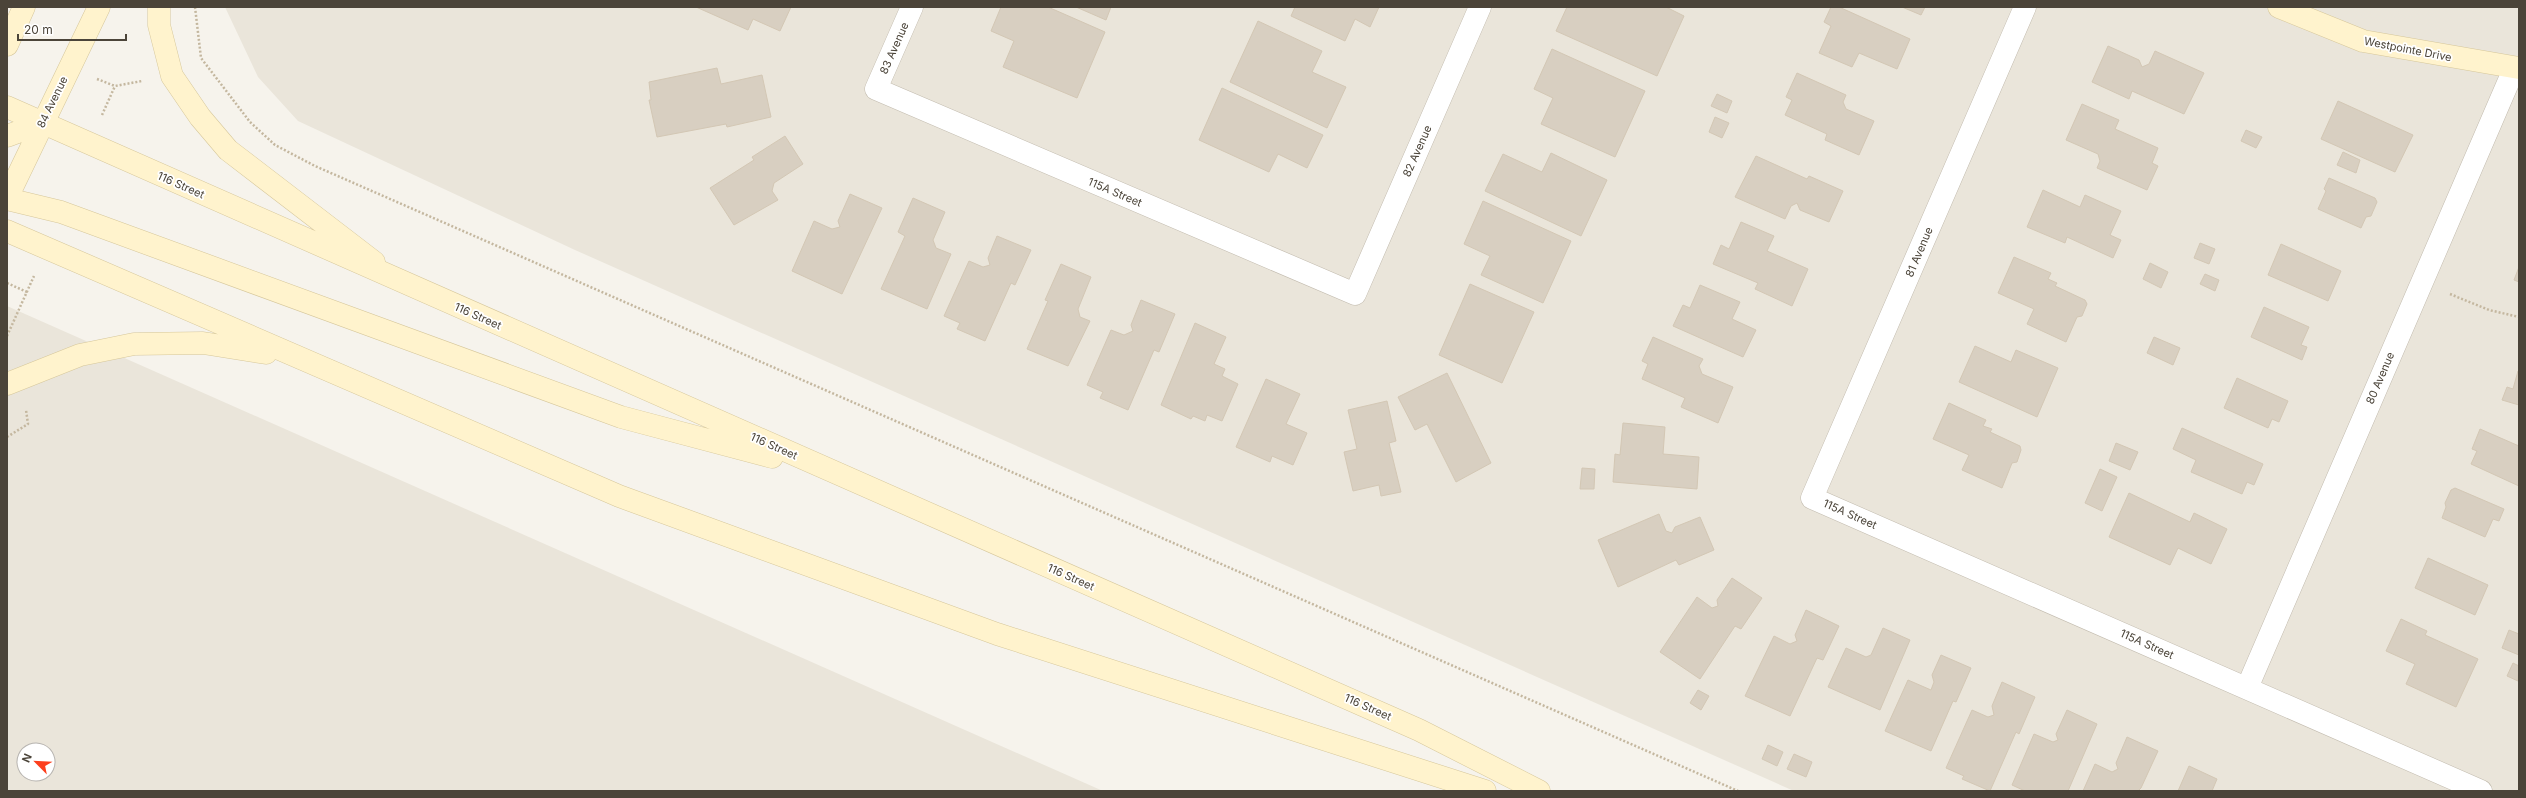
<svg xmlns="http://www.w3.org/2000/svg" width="2526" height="798" viewBox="0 0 2526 798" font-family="Inter,sans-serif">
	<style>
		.residential { fill: #eae5da; fill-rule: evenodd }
		.building { fill: #d8cfc1; stroke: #d3c7b4 }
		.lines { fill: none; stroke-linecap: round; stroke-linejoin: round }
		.street-casing { stroke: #c2bbae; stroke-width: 23 }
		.secondary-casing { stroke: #d6c79b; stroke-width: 23 }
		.path { stroke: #c4b79f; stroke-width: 2.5; stroke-dasharray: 2 2; stroke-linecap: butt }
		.street { stroke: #fff; stroke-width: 22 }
		.secondary { stroke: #fff3cd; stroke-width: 22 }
		.labels { text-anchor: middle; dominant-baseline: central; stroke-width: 3.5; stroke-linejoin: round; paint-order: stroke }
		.street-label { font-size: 11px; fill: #4b4439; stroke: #fff }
	</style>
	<rect width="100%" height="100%" fill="#f6f3ec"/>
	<path class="residential" d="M225,7H2519V791H1794L575,250L298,121L258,77Z
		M7,306L1103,791H7ZM24,750H48V774H24Z"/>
	<path class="building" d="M696,7H791L780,31L753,19L748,30Z
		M1001,7H1048L1105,32L1077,98L1003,67L1014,41L991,31Z
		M1076,7H1111L1106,20Z
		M1295,7H1379L1370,27L1355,19L1345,41L1291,16Z
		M1567,7H1666L1684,16L1657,76L1556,31Z
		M1831,7H1839L1910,39L1897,69L1859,53L1852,67L1819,53L1831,26L1824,22Z
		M1902,7H1925L1921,15Z
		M1258,21L1322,51L1312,72L1346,87L1327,128L1230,82Z
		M2108,46L2139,60L2142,67L2149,64L2155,51L2204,73L2184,114L2132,91L2129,99L2092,82Z
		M1552,49L1645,91L1615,157L1541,124L1553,98L1534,89Z
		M717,68L721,84L762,75L771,117L727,127L726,124L657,137L649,100H651L649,82Z
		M1797,73L1846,95L1843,102L1846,109L1874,121L1859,155L1825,140L1827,134L1785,115L1792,100L1786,97Z
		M1222,88L1323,135L1307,168L1278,154L1269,172L1199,140Z
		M1717,94L1732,101L1727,113L1711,106Z
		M2338,101L2413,135L2395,172L2321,139Z
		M2082,104L2119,120L2115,129L2158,148L2152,163L2158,166L2147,190L2097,168L2100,161L2098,154L2066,140Z
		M1715,117L1729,123L1722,138L1709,132Z
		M2246,130L2262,137L2256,148L2241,141Z
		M785,136L803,164L774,183L772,191L778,200L734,225L710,188L754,160L752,157Z
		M2343,152L2360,160L2356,173L2337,165Z
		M1551,153L1607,180L1581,236L1485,191L1503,154L1542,172Z
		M1756,156L1807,179L1809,176L1843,191L1829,222L1800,210L1797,203L1791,206L1785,219L1735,197Z
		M2329,178L2375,198L2377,202L2371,216L2366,217L2361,228L2318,209L2326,191L2324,189Z
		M2043,190L2080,207L2085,195L2121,211L2110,235L2121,240L2113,258L2067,237L2065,243L2027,227Z
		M850,194L882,208L842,294L792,271L814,221L832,229L840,227L838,221Z
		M913,198L945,212L933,240L936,248L951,254L927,309L881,289L905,236L898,232Z
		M1483,201L1571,241L1543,303L1481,275L1490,256L1464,244Z
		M1741,222L1774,236L1767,251L1808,269L1792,306L1755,289L1758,283L1713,264L1721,245L1729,249Z
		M997,236L1031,250L1015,285L1011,283L985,341L957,329L960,323L944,316L969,261L983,267L990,265L988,258Z
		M2200,243L2215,249L2209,264L2194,258Z
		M2281,244L2341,271L2328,301L2268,275Z
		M2014,257L2051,273L2048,279L2057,283L2055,286L2085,300L2087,304L2082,316L2077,317L2066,342L2027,324L2034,309L1998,293Z
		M2150,263L2168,272L2161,288L2143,279Z
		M1061,264L1091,277L1078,309L1080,317L1090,321L1068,366L1027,349L1048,301L1045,300Z
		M2519,267V282L2514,280Z
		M2205,274L2219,280L2215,291L2200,284Z
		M1470,284L1534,312L1502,383L1439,355Z
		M1700,285L1740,302L1732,319L1756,330L1743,357L1673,326L1683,305L1690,308Z
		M1141,300L1175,314L1159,352L1154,350L1128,410L1100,398L1103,392L1087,385L1111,330L1124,335L1133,331L1131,325Z
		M2264,307L2309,327L2301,345L2307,347L2302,360L2251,337Z
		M1195,323L1226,337L1214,364L1225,369L1222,376L1238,384L1222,421L1207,415L1205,421L1193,416L1191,419L1161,405Z
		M1653,337L1703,359L1699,366L1702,374L1733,387L1718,423L1681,407L1685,398L1642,379L1648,364L1642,361Z
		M2154,337L2180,348L2173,365L2147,353Z
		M1975,346L2011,362L2016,350L2058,368L2037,417L1959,382Z
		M2518,371H2519V405L2502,400L2507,387L2513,389Z
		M1447,373L1491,463L1456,482L1427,424L1415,430L1398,397Z
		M2237,378L2288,401L2279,422L2272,419L2268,428L2224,408Z
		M1266,379L1300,394L1286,424L1307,433L1293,465L1272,456L1270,462L1236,447Z
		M1387,401L1396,441L1389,443L1401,492L1381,496L1379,485L1353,491L1344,452L1357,449L1348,410Z
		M1949,403L1986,420L1983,426L1992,429L1990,432L2020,446L2021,450L2017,462L2012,463L2002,488L1962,470L1969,455L1933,439Z
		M1623,423L1665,427L1663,454L1699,457L1697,489L1613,482L1615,454L1620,455Z
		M2182,428L2263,464L2254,485L2247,482L2242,494L2191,472L2196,460L2173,449Z
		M2480,429L2519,446V486L2471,464L2477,451L2472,449Z
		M2116,443L2138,452L2130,470L2109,461Z
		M1582,468L1595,469L1594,489H1580Z
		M2100,469L2117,477L2102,511L2085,503Z
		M2455,488L2504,509L2499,521L2493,519L2485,537L2442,518L2446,507L2445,503L2451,490Z
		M2129,493L2190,522L2194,513L2227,529L2211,564L2178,548L2170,565L2109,537Z
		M1659,514L1666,531L1672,533L1675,527L1700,517L1714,550L1679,565L1676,560L1618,587L1598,540Z
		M2428,558L2488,585L2475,615L2415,588Z
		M1732,578L1762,598L1741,629L1735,626L1700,679L1660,652L1697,597L1712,608L1718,606L1717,600Z
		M1806,610L1839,626L1823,660L1817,658L1790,716L1745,696L1774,636L1790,644L1797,641L1795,635Z
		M2401,619L2427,631L2425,635L2478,659L2456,707L2406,684L2415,664L2386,651Z
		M1883,628L1910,640L1880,710L1828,687L1846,648L1866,657L1871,655Z
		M2509,630L2519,634V655L2502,648Z
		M1941,655L1971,668L1956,702L1953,701L1931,751L1885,731L1908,680L1931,690L1934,682L1932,675Z
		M2513,663L2519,666L2518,681L2507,676Z
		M2002,682L2035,697L2019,734L2016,732L1990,791L1962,779L1964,776L1946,768L1972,710L1988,717L1994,715L1992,706Z
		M1698,690L1709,696L1701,710L1690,703Z
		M2067,710L2097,724L2068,791H2025L2012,785L2034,734L2053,742L2058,740L2056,734Z
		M2127,737L2158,751L2141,788L2138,791H2083L2095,764L2112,772L2118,769L2116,763Z
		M1768,745L1783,752L1777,766L1762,759Z
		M1794,754L1812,762L1806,777L1787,769Z
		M2189,766L2217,779L2212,791H2178Z"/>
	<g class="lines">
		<defs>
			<path id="street" d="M912,7L876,89L1355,294L1480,7
				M2025,7L1812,498L2481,791
				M2247,688L2514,69"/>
			<path id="secondary" d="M159,7V25L172,76L200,117L228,150L374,262
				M2279,7L2363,41L2519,68
				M7,45L24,7
				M7,107L1419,730L1539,791
				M7,136L42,123
				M7,198L99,7
				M7,199L61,212L621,417L772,457
				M7,231L619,496L997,634L1485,791
				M7,384L80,355L134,344L203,343L266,353"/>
		</defs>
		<use href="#street" class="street-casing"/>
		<use href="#secondary" class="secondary-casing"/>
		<path class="path" d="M195,7L201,58L250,122L275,145L315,166L1738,791
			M97,79L115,86L142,81
			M102,115L115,86
			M7,283L27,292
			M2450,294L2489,310L2519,317
			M7,336L34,276
			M7,437L28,424L26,410"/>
		<use href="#street" class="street"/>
		<use href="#secondary" class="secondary"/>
	</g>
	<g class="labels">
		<g class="street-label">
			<text transform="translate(894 48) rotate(-66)">83 Avenue</text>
			<text transform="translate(2408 49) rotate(11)">Westpointe Drive</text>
			<text transform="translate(52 102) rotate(-64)">84 Avenue</text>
			<text transform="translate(1417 151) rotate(-66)">82 Avenue</text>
			<text transform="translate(181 185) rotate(24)">116 Street</text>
			<text transform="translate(1115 192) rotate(23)">115A Street</text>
			<text transform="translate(1919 252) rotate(-67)">81 Avenue</text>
			<text transform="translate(478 316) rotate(24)">116 Street</text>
			<text transform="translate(2380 378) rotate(-67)">80 Avenue</text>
			<text transform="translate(774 446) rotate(24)">116 Street</text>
			<text transform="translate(1850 514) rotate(24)">115A Street</text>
			<text transform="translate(1071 577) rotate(24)">116 Street</text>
			<text transform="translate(2147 644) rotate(24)">115A Street</text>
			<text transform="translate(1368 707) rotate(24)">116 Street</text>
		</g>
	</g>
	<rect width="2526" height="798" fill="none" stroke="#4b4439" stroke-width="16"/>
	<g transform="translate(36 762) rotate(294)"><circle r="19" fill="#ffffff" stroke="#b7b4b0"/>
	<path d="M0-3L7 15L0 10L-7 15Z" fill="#fc3f1d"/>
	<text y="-6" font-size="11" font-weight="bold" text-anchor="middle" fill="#4b4439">N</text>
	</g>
	<path d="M18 34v6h108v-6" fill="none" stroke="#4b4439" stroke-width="2"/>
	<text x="24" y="34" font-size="12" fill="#4b4439" stroke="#ffffff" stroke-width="3" paint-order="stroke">20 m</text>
</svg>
